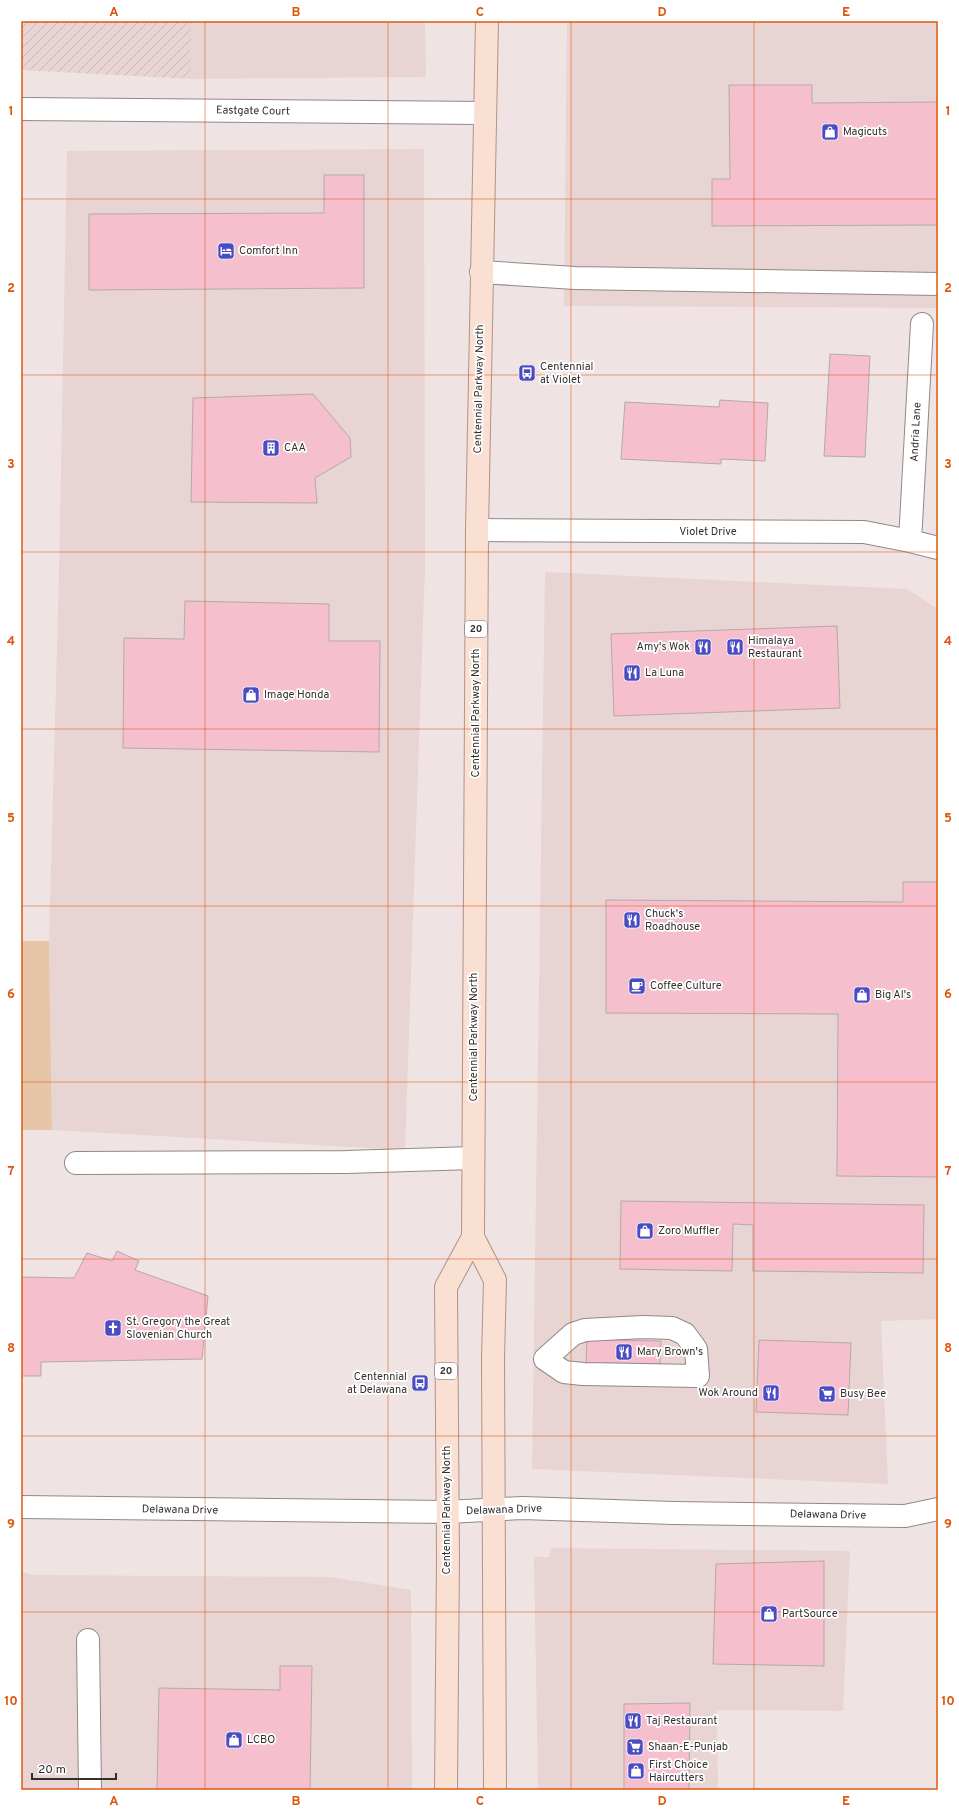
<svg xmlns="http://www.w3.org/2000/svg" width="959" height="1811" viewBox="0 0 959 1811" font-family="Overpass,sans-serif">
	<style>
		.built { fill: #e8d5d3 }
		.industrial { fill: url(#industrial-furrows) }
		.garden { fill: #e7c6a7 }
		.building { fill: #f6bfcd; stroke: #b3a9ab }
		.lines { fill: none; stroke-linecap: round; stroke-linejoin: round }
		.minor-casing { stroke: #928887; stroke-width: 24 }
		.major-casing { stroke: #b29386; stroke-width: 24 }
		.minor { stroke: #fff; stroke-width: 22 }
		.major { stroke: #fadfd3; stroke-width: 22 }
		.grid { fill: none; stroke: #df570e; stroke-width: 1; stroke-opacity: 0.55 }
		.labels { text-anchor: middle; dominant-baseline: central; stroke-width: 3.5; stroke-linejoin: round; paint-order: stroke }
		.shield { fill: #fff; stroke: #716d6d; stroke-width: 1 }
		.shield-label { font-size: 10px; font-weight: bold; fill: #342f2f }
		.street-label { font-size: 11px; fill: #342f2f; stroke: #fff }
		.poi-label { font-size: 11px; fill: #342f2f; stroke: #fff; text-anchor: start }
		.neatline { fill: none; stroke: #df570e; stroke-width: 1.5 }
		.grid-label { font-size: 13px; text-anchor: middle; font-weight: bold; fill: #df570e }
	</style>
	<defs>
		<pattern id="industrial-furrows" width="10" height="10" patternUnits="userSpaceOnUse"><rect width="10" height="10" fill="#e8d5d3"/><path d="M-1 1l2-2M0 10L10 0M9 11l2-2" fill="none" stroke="#c8b7b5"/></pattern>
	</defs>
	<rect width="100%" height="100%" fill="#efe4e3"/>
	<path class="built" d="M191,21H425L426,77L191,79Z
		M567,21H938V308L564,306Z
		M424,149L425,567L405,1150L52,1130L49,941L59,573L67,151Z
		M545,572L907,589L938,609V1319L881,1321L888,1484L532,1469Z
		M551,1548L850,1551L843,1711L717,1710L718,1790H538L534,1557H549Z
		M21,1572L33,1575L331,1577L411,1590L412,1790H21Z"/>
	<path class="industrial" d="M21,21H191V79L21,70Z"/>
	<path class="garden" d="M21,941H49L52,1130H21Z"/>
	<path class="building" d="M729,85H812V103L938,102V225L712,226V179H730Z
		M324,175H364V288L89,290V214L324,213Z
		M830,354L870,356L865,457L824,456Z
		M313,394L350,438L351,457L315,478L317,503L191,502L193,398Z
		M720,400L768,403L765,461L721,459V464L621,459L625,402L719,407Z
		M185,601L329,604V641H380L379,752L123,748L124,638L184,639Z
		M837,626L840,708L614,716L611,634Z
		M903,882H938V1177L837,1176L838,1014L606,1013V900L903,902Z
		M621,1201L924,1205L923,1273L753,1271V1225L733,1224L732,1271L620,1269Z
		M117,1251L139,1261L135,1270L208,1296L202,1359L41,1362V1376H21V1277L74,1278L87,1253L112,1261Z
		M587,1334L609,1340L661,1341L660,1364L604,1363V1368L586,1367Z
		M759,1340L851,1343L848,1415L756,1412Z
		M824,1561V1666L713,1664L716,1564Z
		M280,1666H312L310,1790H157L159,1688L280,1690Z
		M690,1703L689,1790H624V1704Z"/>
	<g class="lines">
		<defs>
			<path id="minor" d="M21,109L484,113
				M481,272L575,278L938,284
				M477,530L864,532L910,541L938,548
				M910,541L922,324
				M76,1163L346,1162L473,1158
				M643,1327L672,1328L685,1334L696,1349L698,1376L583,1374L564,1372L545,1359L573,1334L585,1330Z
				M21,1507L447,1512L522,1508L673,1513L905,1516L938,1509
				M88,1640L90,1790"/>
			<path id="major" d="M487,21L477,530L473,1237L495,1280L493,1358L495,1790
				M446,1790L448,1557L446,1287L473,1237"/>
		</defs>
		<use href="#minor" class="minor-casing"/>
		<use href="#major" class="major-casing"/>
		<use href="#minor" class="minor"/>
		<use href="#major" class="major"/>
	</g>
	<path class="grid" d="M205,21V1790M388,21V1790M571,21V1790M754,21V1790M21,199H938M21,375H938M21,552H938M21,729H938M21,906H938M21,1082H938M21,1259H938M21,1436H938M21,1612H938"/>
	<defs>
		<symbol id="shop-square" viewBox="-11 -11 22 22"><rect x="-9" y="-9" width="18" height="18" rx="4" fill="#4c4cc2" stroke="#fff"/><path d="M-5-2.5h2.3a2.7 3.5 0 0 1 5.4 0H5L5.5 6h-11ZM-1.5-2.5h3a1.5 2.3 0 0 0-3 0Z" fill="#fff"/></symbol>
		<symbol id="hotel-square" viewBox="-11 -11 22 22"><rect x="-9" y="-9" width="18" height="18" rx="4" fill="#4c4cc2" stroke="#fff"/><path d="M-6-4.5h1.5V1H6V5H4.5V3h-9V5H-6ZM-4 0a1.8 1.8 0 1 1 3.6 0ZM.5 0V-2.5h3Q6-2.5 6 0Z" fill="#fff"/></symbol>
		<symbol id="bus-square" viewBox="-11 -11 22 22"><rect x="-9" y="-9" width="18" height="18" rx="4" fill="#4c4cc2" stroke="#fff"/><path d="M-5-6H5V4H4V6H2V4H-2V6H-4V4H-5ZM-3.5-4V0h7V-4ZM-3.5 1.2v1.5H-2V1.2ZM2 1.2v1.5H3.5V1.2Z" fill="#fff"/></symbol>
		<symbol id="building-square" viewBox="-11 -11 22 22"><rect x="-9" y="-9" width="18" height="18" rx="4" fill="#4c4cc2" stroke="#fff"/><path d="M-4-6H4V6H1V3H-1V6H-4ZM-2.5-4.3h1.7v1.8h-1.7ZM.8-4.3h1.7v1.8H.8ZM-2.5-1h1.7V.8h-1.7ZM.8-1h1.7V.8H.8Z" fill="#fff"/></symbol>
		<symbol id="restaurant-square" viewBox="-11 -11 22 22"><rect x="-9" y="-9" width="18" height="18" rx="4" fill="#4c4cc2" stroke="#fff"/><path d="M-5-6h1v4h1v-4h1v4h1v-4h1v5L-1.5 .5V6h-2V.5L-5-1ZM5-6V6H3V1.5H1.5Q1.5-4 5-6Z" fill="#fff"/></symbol>
		<symbol id="cafe-square" viewBox="-11 -11 22 22"><rect x="-9" y="-9" width="18" height="18" rx="4" fill="#4c4cc2" stroke="#fff"/><path d="M-5.5-4.5H6V0H3Q3 3.5 0 3.5H-2.5Q-5.5 3.5-5.5 0ZM3-3.2v2h1.7v-2ZM-6 4.5H4V6H-6Z" fill="#fff"/></symbol>
		<symbol id="church-square" viewBox="-11 -11 22 22"><rect x="-9" y="-9" width="18" height="18" rx="4" fill="#4c4cc2" stroke="#fff"/><path d="M-1.2-6h2.4v3.5h3.3v2.4h-3.3V6h-2.4V-.1h-3.3v-2.4h3.3Z" fill="#fff"/></symbol>
		<symbol id="supermarket-square" viewBox="-11 -11 22 22"><rect x="-9" y="-9" width="18" height="18" rx="4" fill="#4c4cc2" stroke="#fff"/><path d="M-6-5.5h2.5l.6 2H6L4.5 2H-2.5L-4.4-4H-6ZM-1.5 3.2a1.3 1.3 0 1 0 .1 0ZM3 3.2a1.3 1.3 0 1 0 .1 0Z" fill="#fff"/></symbol>
	</defs>
	<g fill-rule="evenodd">
		<use href="#shop-square" x="820" y="122" width="20" height="20"/>
		<use href="#hotel-square" x="216" y="241" width="20" height="20"/>
		<use href="#bus-square" x="517" y="363" width="20" height="20"/>
		<use href="#building-square" x="261" y="438" width="20" height="20"/>
		<use href="#restaurant-square" x="693" y="637" width="20" height="20"/>
		<use href="#restaurant-square" x="725" y="637" width="20" height="20"/>
		<use href="#restaurant-square" x="622" y="663" width="20" height="20"/>
		<use href="#shop-square" x="241" y="685" width="20" height="20"/>
		<use href="#restaurant-square" x="622" y="910" width="20" height="20"/>
		<use href="#cafe-square" x="627" y="976" width="20" height="20"/>
		<use href="#shop-square" x="852" y="985" width="20" height="20"/>
		<use href="#shop-square" x="635" y="1221" width="20" height="20"/>
		<use href="#church-square" x="103" y="1318" width="20" height="20"/>
		<use href="#restaurant-square" x="614" y="1342" width="20" height="20"/>
		<use href="#bus-square" x="410" y="1373" width="20" height="20"/>
		<use href="#restaurant-square" x="761" y="1383" width="20" height="20"/>
		<use href="#supermarket-square" x="817" y="1384" width="20" height="20"/>
		<use href="#shop-square" x="759" y="1604" width="20" height="20"/>
		<use href="#restaurant-square" x="623" y="1711" width="20" height="20"/>
		<use href="#shop-square" x="224" y="1730" width="20" height="20"/>
		<use href="#supermarket-square" x="625" y="1737" width="20" height="20"/>
		<use href="#shop-square" x="626" y="1761" width="20" height="20"/>
	</g>
	<g class="labels">
		<g class="shield">
			<rect x="465" y="621" width="22" height="16" rx="3"/>
			<rect x="435" y="1363" width="22" height="16" rx="3"/>
		</g>
		<g class="shield-label">
			<text x="476" y="629">20</text>
			<text x="446" y="1371">20</text>
		</g>
		<g class="street-label">
			<text transform="translate(253 111) rotate(1)">Eastgate Court</text>
			<text transform="translate(479 389) rotate(-89)">Centennial Parkway North</text>
			<text transform="translate(916 432) rotate(-87)">Andria Lane</text>
			<text x="708" y="532">Violet Drive</text>
			<text transform="translate(476 713) rotate(-90)">Centennial Parkway North</text>
			<text transform="translate(474 1037) rotate(-90)">Centennial Parkway North</text>
			<text transform="translate(180 1510) rotate(1)">Delawana Drive</text>
			<text transform="translate(447 1510) rotate(-90)">Centennial Parkway North</text>
			<text transform="translate(504 1510) rotate(-2)">Delawana Drive</text>
			<text transform="translate(828 1515) rotate(1)">Delawana Drive</text>
		</g>
		<g class="poi-label">
			<text x="843" y="132">Magicuts</text>
			<text x="239" y="251">Comfort Inn</text>
			<text x="540" y="367">Centennial<tspan x="540" dy="13">at Violet</tspan></text>
			<text x="284" y="448">CAA</text>
			<text x="748" y="641">Himalaya<tspan x="748" dy="13">Restaurant</tspan></text>
			<text x="690" y="647" text-anchor="end">Amy's Wok</text>
			<text x="645" y="673">La Luna</text>
			<text x="264" y="695">Image Honda</text>
			<text x="645" y="914">Chuck's<tspan x="645" dy="13">Roadhouse</tspan></text>
			<text x="650" y="986">Coffee Culture</text>
			<text x="875" y="995">Big Al's</text>
			<text x="658" y="1231">Zoro Muffler</text>
			<text x="126" y="1322">St. Gregory the Great<tspan x="126" dy="13">Slovenian Church</tspan></text>
			<text x="637" y="1352">Mary Brown's</text>
			<text x="407" y="1377" text-anchor="end">Centennial<tspan x="407" dy="13">at Delawana</tspan></text>
			<text x="758" y="1393" text-anchor="end">Wok Around</text>
			<text x="840" y="1394">Busy Bee</text>
			<text x="782" y="1614">PartSource</text>
			<text x="646" y="1721">Taj Restaurant</text>
			<text x="247" y="1740">LCBO</text>
			<text x="648" y="1747">Shaan-E-Punjab</text>
			<text x="649" y="1765">First Choice<tspan x="649" dy="13">Haircutters</tspan></text>
		</g>
	</g>
	<rect width="959" height="1811" fill="none" stroke="#ffffff" stroke-width="44"/>
	<path d="M32 1773v6h84v-6" fill="none" stroke="#342f2f" stroke-width="2"/>
	<text x="38" y="1773" font-size="12" fill="#342f2f" stroke="#ffffff" stroke-width="3" paint-order="stroke">20 m</text>
	<rect x="22" y="22" width="915" height="1767" class="neatline"/>
	<g class="grid-label">
		<text x="114" y="16">A</text>
		<text x="296" y="16">B</text>
		<text x="480" y="16">C</text>
		<text x="662" y="16">D</text>
		<text x="846" y="16">E</text>
		<text x="11" y="115">1</text>
		<text x="948" y="115">1</text>
		<text x="11" y="292">2</text>
		<text x="948" y="292">2</text>
		<text x="11" y="468">3</text>
		<text x="948" y="468">3</text>
		<text x="11" y="645">4</text>
		<text x="948" y="645">4</text>
		<text x="11" y="822">5</text>
		<text x="948" y="822">5</text>
		<text x="11" y="998">6</text>
		<text x="948" y="998">6</text>
		<text x="11" y="1175">7</text>
		<text x="948" y="1175">7</text>
		<text x="11" y="1352">8</text>
		<text x="948" y="1352">8</text>
		<text x="11" y="1528">9</text>
		<text x="948" y="1528">9</text>
		<text x="11" y="1705">10</text>
		<text x="948" y="1705">10</text>
		<text x="114" y="1805">A</text>
		<text x="296" y="1805">B</text>
		<text x="480" y="1805">C</text>
		<text x="662" y="1805">D</text>
		<text x="846" y="1805">E</text>
	</g>
</svg>
